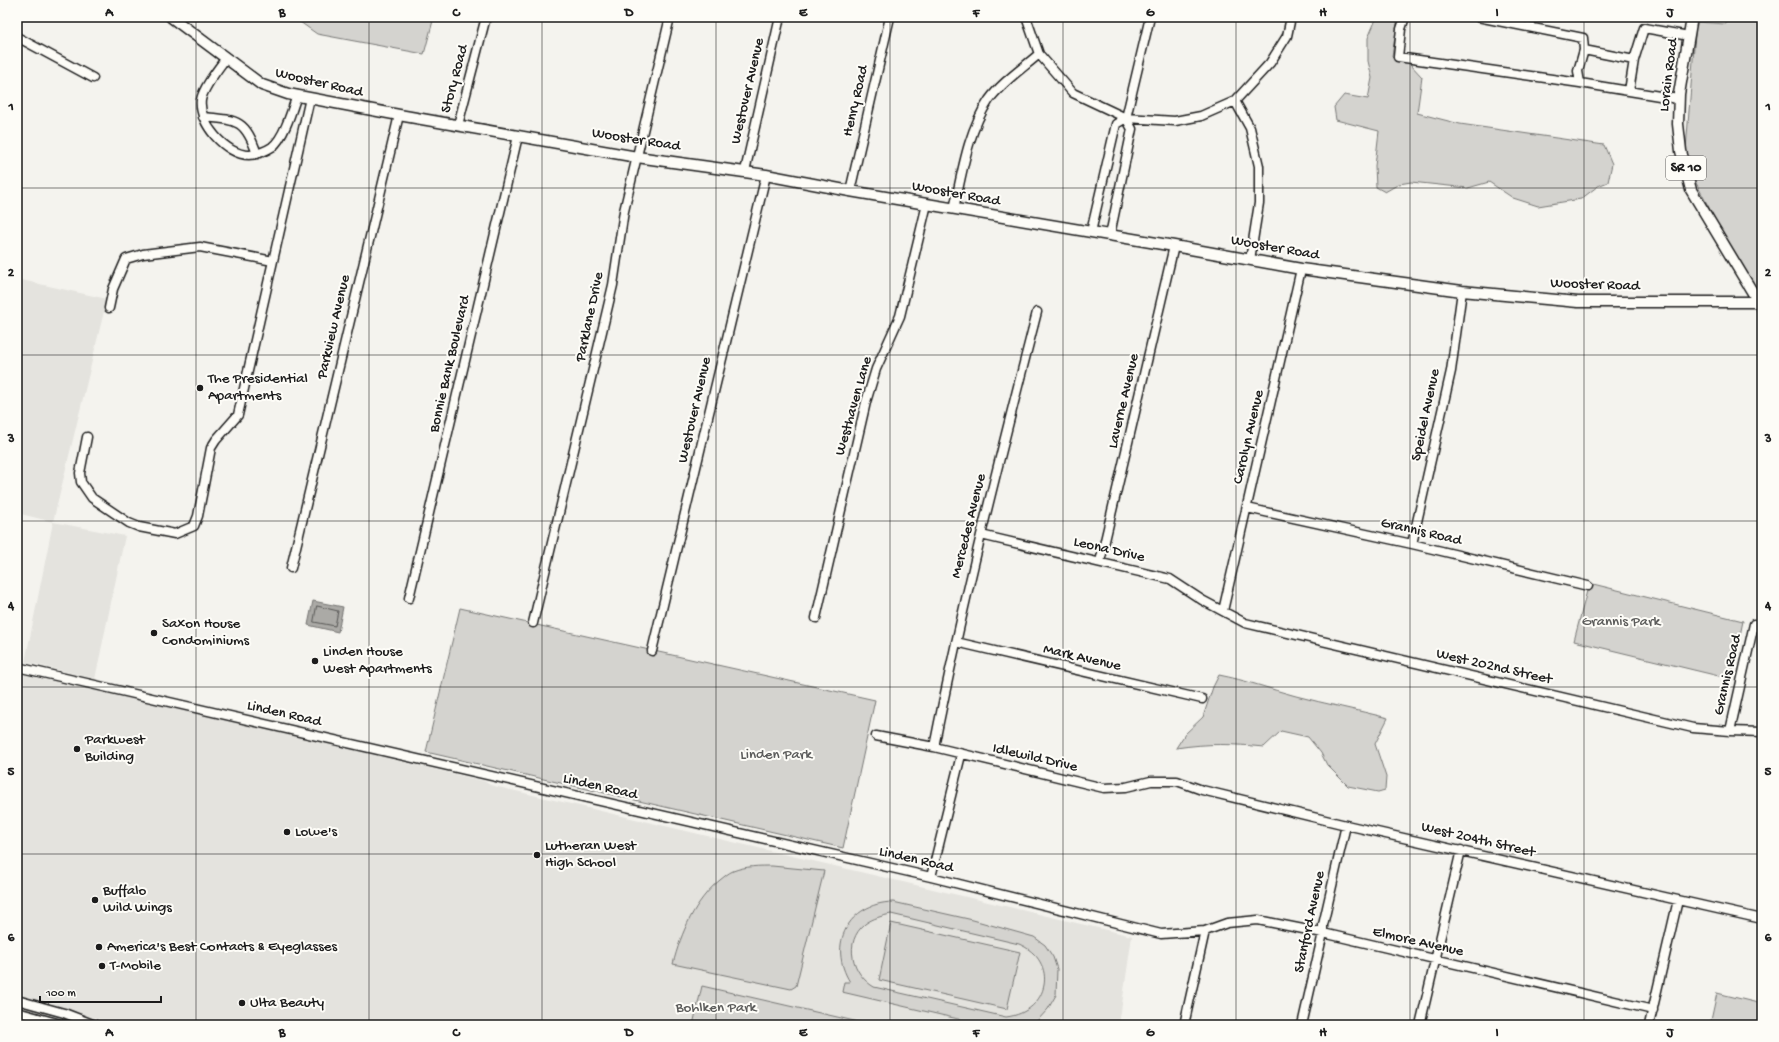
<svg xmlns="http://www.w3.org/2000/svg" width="1779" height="1042" viewBox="0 0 1779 1042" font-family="'Gochi Hand',sans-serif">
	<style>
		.built { fill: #e4e3de }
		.green { fill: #d4d3cf; stroke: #787876; fill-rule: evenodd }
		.water { fill: #abaaa6; stroke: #72716f }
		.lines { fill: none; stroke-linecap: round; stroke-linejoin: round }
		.shore { stroke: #555553; stroke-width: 1 }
		.minor-casing { stroke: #1c1c1c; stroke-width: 11 }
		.major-casing { stroke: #1c1c1c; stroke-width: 13 }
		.minor { stroke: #fdfcf7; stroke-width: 8 }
		.major { stroke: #fdfcf7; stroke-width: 10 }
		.grid { fill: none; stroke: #1c1c1c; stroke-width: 1; stroke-opacity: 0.55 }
		.poi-dot { fill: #1c1c1c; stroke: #fdfcf7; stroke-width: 1.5 }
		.labels { text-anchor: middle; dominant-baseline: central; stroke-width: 4; stroke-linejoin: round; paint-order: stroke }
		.shield { fill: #fdfcf7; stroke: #605f5e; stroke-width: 1 }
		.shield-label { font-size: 14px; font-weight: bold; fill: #1c1c1c }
		.street-label { font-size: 15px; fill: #1c1c1c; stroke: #fdfcf7 }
		.poi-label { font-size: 15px; fill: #1c1c1c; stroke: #fdfcf7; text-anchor: start }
		.park-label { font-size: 15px; fill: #5c5c5b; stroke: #fdfcf7 }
		.neatline { fill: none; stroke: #1c1c1c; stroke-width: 1.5 }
		.grid-label { font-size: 13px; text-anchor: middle; font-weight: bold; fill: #1c1c1c }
	</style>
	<rect width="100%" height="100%" fill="#f4f3ee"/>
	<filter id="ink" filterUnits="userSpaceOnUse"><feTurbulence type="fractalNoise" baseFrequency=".025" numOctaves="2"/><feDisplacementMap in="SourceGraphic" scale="8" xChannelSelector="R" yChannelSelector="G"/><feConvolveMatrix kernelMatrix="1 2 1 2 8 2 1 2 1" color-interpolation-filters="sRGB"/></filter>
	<g filter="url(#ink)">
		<path class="built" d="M17,279L107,299L53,522L125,536L95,679L25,662L53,522L17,513Z
			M17,673L270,730L484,781L490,785L1132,936L1119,1025H872L702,986L693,1025H17Z"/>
		<path class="green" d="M293,17H434L424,54L317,34Z
			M1377,17H1398L1392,56L1410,64L1422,77L1417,113L1460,124L1604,145L1612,164L1608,182L1598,186L1581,199L1538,206L1513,198L1489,182L1468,188L1411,182L1399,184L1385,192L1376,187L1375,166L1379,131L1336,120L1334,107L1344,95L1368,99L1372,78L1368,61V38Z
			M1730,17H1762V301H1758L1685,162L1696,22L1726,24Z
			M1589,583L1743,621L1731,679L1574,641Z
			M460,608L875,700L843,848L426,752Z
			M1219,675C1245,680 1270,689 1296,696C1326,704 1357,710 1388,718L1375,744L1386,777L1385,790L1378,792L1348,786L1327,765L1321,753L1308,737L1281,731L1264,747C1232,744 1209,743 1176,748L1185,734L1203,717L1213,687Z
			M772,866L824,871L796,986L791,989L673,964C681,933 695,900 720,880C724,877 728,873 733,871C746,866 759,866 772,866Z
			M893,902L973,920L1034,937L1045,945L1053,957L1057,969L1056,995L1048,1009L1037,1021L1029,1025H984L842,992L844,982H850C827,945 848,903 893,902ZM891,914L1019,944C1059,961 1050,1012 1006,1017L874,987C852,974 843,942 865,924C873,918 882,916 891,914Z
			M891,923L1020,952L1007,1009L879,980Z
			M702,986L872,1025H693Z
			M1717,993L1762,1004V1025H1710Z"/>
		<path class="water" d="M313,601L343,607L338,632L308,625Z"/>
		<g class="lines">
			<path class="shore" d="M317,606L338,611L335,626L314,622Z"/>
			<defs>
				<path id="minor" d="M1026,17L1039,54L1073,93L1126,118L1175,121L1201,116L1235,101L1270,63L1287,36L1291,17
					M1405,17L1401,29L1398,57L1580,83
					M1478,17L1583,38L1584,50
					M17,37L93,78
					M226,58C218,69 203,88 201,100C198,123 226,155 249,155C256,155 266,151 272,147C284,138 292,110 297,95
					M1634,60L1644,28L1689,36
					M1629,91L1634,60L1584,50L1578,71L1580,83L1678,99
					M1235,101L1250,128L1259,166V203L1250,260
					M203,117C237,120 245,119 257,154
					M458,125L486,17
					M745,171L780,17
					M850,191L890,17
					M954,209C962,173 968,131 989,100C1002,82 1023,68 1039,54
					M1091,232L1116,124L1126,118
					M1110,235L1132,129L1126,118L1150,17
					M109,308L113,289L126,259L143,254L200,247L273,261
					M87,437L80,473L81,482L92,498L129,523L139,527L175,534L194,526L198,516L211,448L216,440L238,415L310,98
					M1247,508L1412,544L1588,586
					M981,535L1170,579L1202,600L1245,623L1693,728L1730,731L1762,732
					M1412,544L1451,371L1462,291
					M1100,562L1174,246
					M291,568L399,115
					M409,598L518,136
					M1223,611L1301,269
					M816,618L866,402L876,369L900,316L927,204
					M533,623L613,285L624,211L670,17
					M956,642L1202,699
					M652,651L766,175
					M17,667L931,877L1161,934L1205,931L1227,923L1258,920L1323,933L1653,1010
					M1730,731L1754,624
					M876,736L934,747L1104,788L1126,787L1151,781H1177L1202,790L1346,825L1762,919
					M934,747C963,601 1000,456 1037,312
					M931,877L961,755
					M17,1000L64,1013L95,1025
					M17,1012L64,1025
					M1184,1025L1205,931
					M1302,1025L1323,933V925L1346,825
					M1420,1025L1461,850
					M1649,1025L1678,900"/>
				<path id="major" d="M171,17L262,85L288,94L399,115L637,157L766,175L850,191L1174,246L1301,269L1462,291L1578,302H1758
					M1692,17L1679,94L1678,124L1681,151L1691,190L1762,308"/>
			</defs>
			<use href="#minor" class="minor-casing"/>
			<use href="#major" class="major-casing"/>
			<use href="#minor" class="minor"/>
			<use href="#major" class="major"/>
		</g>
	</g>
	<path class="grid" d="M196,17V1025M369,17V1025M542,17V1025M716,17V1025M890,17V1025M1063,17V1025M1236,17V1025M1410,17V1025M1584,17V1025M17,188H1762M17,355H1762M17,521H1762M17,687H1762M17,854H1762"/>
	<g class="poi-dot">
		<circle cx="200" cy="388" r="4"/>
		<circle cx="154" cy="633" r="4"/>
		<circle cx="315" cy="661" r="4"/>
		<circle cx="77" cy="749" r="4"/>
		<circle cx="287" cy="832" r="4"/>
		<circle cx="537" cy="855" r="4"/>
		<circle cx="95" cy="900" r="4"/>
		<circle cx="99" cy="947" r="4"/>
		<circle cx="102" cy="966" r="4"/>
		<circle cx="242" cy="1003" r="4"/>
	</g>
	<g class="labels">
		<rect class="shield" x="1666" y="156" width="40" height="24" rx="3"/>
		<g class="shield-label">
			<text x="1686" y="168">SR 10</text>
		</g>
		<g class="street-label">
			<text transform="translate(1669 75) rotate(-83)">Lorain Road</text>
			<text transform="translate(455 79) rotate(-75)">Story Road</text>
			<text transform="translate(319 83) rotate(13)">Wooster Road</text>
			<text transform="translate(748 91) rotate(-77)">Westover Avenue</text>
			<text transform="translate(856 101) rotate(-77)">Henry Road</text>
			<text transform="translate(636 140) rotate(9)">Wooster Road</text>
			<text transform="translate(956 194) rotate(10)">Wooster Road</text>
			<text transform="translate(1275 248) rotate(10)">Wooster Road</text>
			<text transform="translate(1595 285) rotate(2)">Wooster Road</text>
			<text transform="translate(590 317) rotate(-78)">Parklane Drive</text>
			<text transform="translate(334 327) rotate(-77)">Parkview Avenue</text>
			<text transform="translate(450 364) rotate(-77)">Bonnie Bank Boulevard</text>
			<text transform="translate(1124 401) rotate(-77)">Laverne Avenue</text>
			<text transform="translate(854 406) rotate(-74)">Westhaven Lane</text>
			<text transform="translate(695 410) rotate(-77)">Westover Avenue</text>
			<text transform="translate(1426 415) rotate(-78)">Speidel Avenue</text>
			<text transform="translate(1249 437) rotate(-77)">Carolyn Avenue</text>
			<text transform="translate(969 526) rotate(-76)">Mercedes Avenue</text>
			<text transform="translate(1421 532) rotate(13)">Grannis Road</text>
			<text transform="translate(1109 550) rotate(13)">Leona Drive</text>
			<text transform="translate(1082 658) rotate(13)">Mark Avenue</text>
			<text transform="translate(1494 667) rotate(13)">West 202nd Street</text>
			<text transform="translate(1728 675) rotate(-77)">Grannis Road</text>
			<text transform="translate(284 714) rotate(13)">Linden Road</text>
			<text transform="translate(1035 758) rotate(13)">Idlewild Drive</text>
			<text transform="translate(600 787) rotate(13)">Linden Road</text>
			<text transform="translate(1478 840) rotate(13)">West 204th Street</text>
			<text transform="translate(916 860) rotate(13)">Linden Road</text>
			<text transform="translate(1310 922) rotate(-78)">Stanford Avenue</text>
			<text transform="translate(1418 942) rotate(13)">Elmore Avenue</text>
		</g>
		<g class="poi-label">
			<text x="208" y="379">The Presidential<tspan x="208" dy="17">Apartments</tspan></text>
			<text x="162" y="624">Saxon House<tspan x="162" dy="17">Condominiums</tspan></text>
			<text x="323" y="652">Linden House<tspan x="323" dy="17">West Apartments</tspan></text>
			<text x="85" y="740">Parkwest<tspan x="85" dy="17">Building</tspan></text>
			<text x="295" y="832">Lowe's</text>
			<text x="545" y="846">Lutheran West<tspan x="545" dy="17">High School</tspan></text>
			<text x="103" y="891">Buffalo<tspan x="103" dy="17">Wild Wings</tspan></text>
			<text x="107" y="947">America's Best Contacts &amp; Eyeglasses</text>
			<text x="110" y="966">T-Mobile</text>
			<text x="250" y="1003">Ulta Beauty</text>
		</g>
		<g class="park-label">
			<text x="1621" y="622">Grannis Park</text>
			<text x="776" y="755">Linden Park</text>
			<text x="716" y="1008">Bohlken Park</text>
		</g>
	</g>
	<rect width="1779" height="1042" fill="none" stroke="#fdfcf7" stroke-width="44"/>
	<path d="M40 996v6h121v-6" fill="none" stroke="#1c1c1c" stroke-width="2"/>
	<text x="46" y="996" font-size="12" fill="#1c1c1c" stroke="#fdfcf7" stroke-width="3" paint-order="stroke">100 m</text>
	<rect x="22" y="22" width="1735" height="998" class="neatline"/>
	<g class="grid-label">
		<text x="109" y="16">A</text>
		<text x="282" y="16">B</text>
		<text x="456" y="16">C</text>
		<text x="629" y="16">D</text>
		<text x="803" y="16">E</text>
		<text x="976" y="16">F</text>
		<text x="1150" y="16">G</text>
		<text x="1323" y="16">H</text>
		<text x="1497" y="16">I</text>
		<text x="1670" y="16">J</text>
		<text x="11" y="110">1</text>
		<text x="1768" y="110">1</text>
		<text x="11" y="276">2</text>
		<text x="1768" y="276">2</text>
		<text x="11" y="442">3</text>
		<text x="1768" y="442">3</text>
		<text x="11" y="609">4</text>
		<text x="1768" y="609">4</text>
		<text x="11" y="775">5</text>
		<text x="1768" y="775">5</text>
		<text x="11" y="941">6</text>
		<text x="1768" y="941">6</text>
		<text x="109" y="1036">A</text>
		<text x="282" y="1036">B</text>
		<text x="456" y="1036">C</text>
		<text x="629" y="1036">D</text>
		<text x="803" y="1036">E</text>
		<text x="976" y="1036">F</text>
		<text x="1150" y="1036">G</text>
		<text x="1323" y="1036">H</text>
		<text x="1497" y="1036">I</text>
		<text x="1670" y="1036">J</text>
	</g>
</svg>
